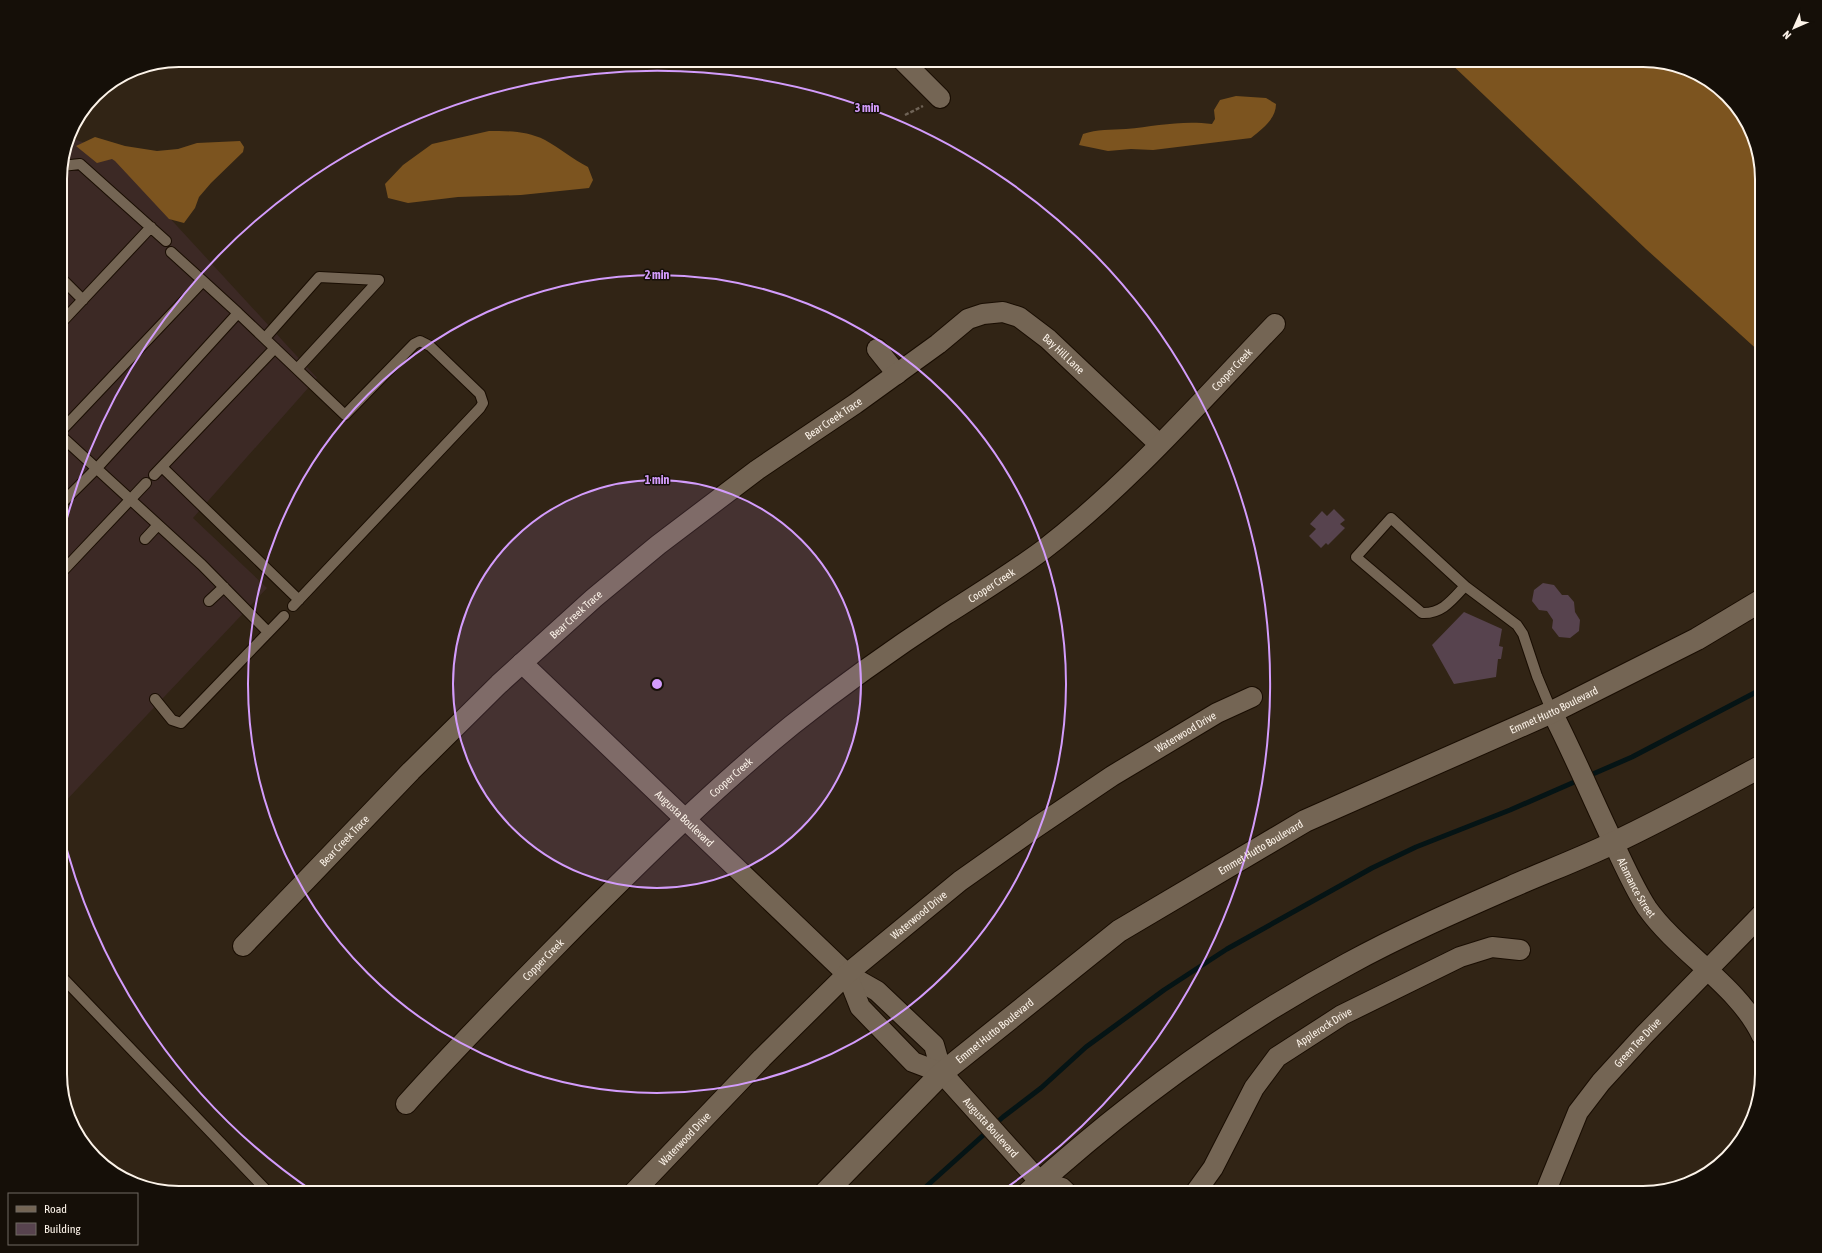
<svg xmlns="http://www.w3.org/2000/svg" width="1822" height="1253" viewBox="0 0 1822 1253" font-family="'Asap Condensed',sans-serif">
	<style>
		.medical { fill: #3c2925 }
		.forest { fill: #7c541f }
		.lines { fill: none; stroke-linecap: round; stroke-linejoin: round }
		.stream { stroke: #051415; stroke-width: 5 }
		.building { fill: #57434e }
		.service-casing { stroke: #190d02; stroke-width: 12 }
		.minor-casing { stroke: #190d02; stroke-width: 22 }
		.tertiary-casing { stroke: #190d02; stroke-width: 24 }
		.path { stroke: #6f6356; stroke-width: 2.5; stroke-dasharray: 4 2; stroke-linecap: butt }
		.service { stroke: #746554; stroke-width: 10 }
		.minor { stroke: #746554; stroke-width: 20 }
		.tertiary { stroke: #746554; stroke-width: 22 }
		.ring { fill: none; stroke: #d39cfc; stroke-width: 2 }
		.labels { text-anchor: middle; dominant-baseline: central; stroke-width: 3; stroke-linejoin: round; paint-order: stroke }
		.street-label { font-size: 11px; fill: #fcf3e9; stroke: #150f08 }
		.rim { fill: none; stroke: #fcf3e9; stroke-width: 2 }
		.centre { fill: #d39cfc; stroke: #150f08; stroke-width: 2 }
		.ring-label { font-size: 12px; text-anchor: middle; font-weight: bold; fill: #d39cfc; stroke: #150f08; stroke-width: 3; stroke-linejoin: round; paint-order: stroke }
	</style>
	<rect width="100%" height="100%" fill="#312415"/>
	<path class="medical" d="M68,137L108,151L317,378L193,518L267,588L60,807V171Z"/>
	<path class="forest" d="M1447,60H1643L1681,66L1709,80L1750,126L1762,179V354L1646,249Z
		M1236,96L1266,98L1276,104C1276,119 1262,129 1251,138L1153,150L1131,149L1108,151L1079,145L1083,134C1097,129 1111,130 1126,129C1156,126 1182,120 1212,124L1215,119L1214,110L1220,100Z
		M489,131C508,131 527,131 545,140C560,148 572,159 588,167L593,180L589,188L521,195L458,197L408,203L388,198L385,184L403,165L432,144Z
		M95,137L125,146L157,151L178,149L197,143L240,141L244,147L243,152L211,183L199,197L195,208L184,223L169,219L115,161L112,159L97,163L76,146Z"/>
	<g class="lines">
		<path class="stream" d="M1586,777L1632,757L1762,689
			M994,1125L1003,1117L1041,1088L1086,1047L1164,990L1227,949L1372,868L1416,847L1510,810L1579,780
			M919,1193L988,1131"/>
	</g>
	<path class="building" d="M1334,509L1345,520L1340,524L1345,528L1328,545L1326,543L1321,548L1309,536L1316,529L1310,524L1322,511L1327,516Z
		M1543,583L1554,585L1562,595H1568L1574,602L1575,612L1580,620L1579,631L1570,638L1559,637L1552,628L1553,620L1547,611L1539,610L1532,601L1534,590Z
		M1464,612L1502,629L1499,646L1503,647L1501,659H1498L1496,677L1454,684L1432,645Z"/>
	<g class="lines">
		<defs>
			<path id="service" d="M62,166L80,164L166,241
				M171,252L203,281
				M60,277L83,300
				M238,313L345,415L414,344L420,341L430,346L480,394L483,403L480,408L293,606
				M60,324L151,227
				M265,338L319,277L379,280L297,369
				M60,432L203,281L238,313L97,468L60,505
				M60,435L202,565L268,632
				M162,467L299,600
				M154,475L275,348
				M145,539L158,525
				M60,574L146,483
				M1465,586C1452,600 1442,614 1422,613L1356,557L1391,518L1465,586L1517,625L1523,634L1537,676L1552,712
				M209,601L224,587
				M155,699L172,720L181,723L284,616
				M60,975L269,1193"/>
			<g id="minor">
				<path d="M902,60L940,98"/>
				<path d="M877,349L897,374"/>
				<path id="s1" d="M522,663L847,974L877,991L934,1045L942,1073"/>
				<path id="s2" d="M1552,712C1574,755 1593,800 1614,844C1624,865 1634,888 1647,908C1679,953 1739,986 1762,1036"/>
				<path id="s3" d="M243,946L411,771L499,684L594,598L658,545L757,470L855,404L938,344L968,319L983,314L1003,312L1019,317L1048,339L1159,444"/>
				<path id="s4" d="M847,974L860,1007L913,1062L942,1073L1040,1182L1044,1193"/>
				<path id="s5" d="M406,1104C462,1041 522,981 581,921C649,853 717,786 792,725C841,686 893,649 945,615C978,594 1012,573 1043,550C1129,484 1201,401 1275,324"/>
				<path d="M1040,1182L1062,1188L1067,1193"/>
				<path id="s6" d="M633,1193L762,1058L847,974L960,881L1035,828L1112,776L1217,713L1252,697"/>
				<path id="s7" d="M1195,1193L1213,1168L1254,1088L1277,1057L1342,1015L1460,957L1492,947L1520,950"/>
				<path id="s8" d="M1545,1193L1578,1112L1601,1082L1644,1035L1762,914"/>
			</g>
			<g id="tertiary">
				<path id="s9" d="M825,1193L942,1073L1119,931L1305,821L1552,712L1697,639L1762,600"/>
				<path d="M1028,1193C1125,1105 1232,1026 1348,964C1401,935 1456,911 1511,887C1545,872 1580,859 1613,843C1664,819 1713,792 1762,766"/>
			</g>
		</defs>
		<use href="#service" class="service-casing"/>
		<use href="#minor" class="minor-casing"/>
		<use href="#tertiary" class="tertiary-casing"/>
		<path class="path" d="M905,115L923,106"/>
		<use href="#service" class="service"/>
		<use href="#minor" class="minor"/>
		<use href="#tertiary" class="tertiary"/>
	</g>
	<circle cx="657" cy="684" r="204" fill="#d39cfc" fill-opacity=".12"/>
	<g class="ring">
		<circle cx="657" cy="684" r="204"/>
		<circle cx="657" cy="684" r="409"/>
		<path d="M314 1192A613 613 0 0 1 61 827M61 541A613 613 0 1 1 1000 1192"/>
	</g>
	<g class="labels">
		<g class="street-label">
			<text stroke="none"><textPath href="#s3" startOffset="1072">Bay Hill Lane</textPath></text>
			<text stroke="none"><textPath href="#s5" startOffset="1109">Cooper Creek</textPath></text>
			<text stroke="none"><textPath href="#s3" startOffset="794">Bear Creek Trace</textPath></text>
			<text stroke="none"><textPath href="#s5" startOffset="785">Cooper Creek</textPath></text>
			<text stroke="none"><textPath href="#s3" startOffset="470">Bear Creek Trace</textPath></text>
			<text stroke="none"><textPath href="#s9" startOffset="883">Emmet Hutto Boulevard</textPath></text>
			<text stroke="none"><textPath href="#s6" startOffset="723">Waterwood Drive</textPath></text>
			<text stroke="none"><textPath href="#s5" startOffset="461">Cooper Creek</textPath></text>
			<text stroke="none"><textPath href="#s1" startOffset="225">Augusta Boulevard</textPath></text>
			<text stroke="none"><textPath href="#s3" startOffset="146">Bear Creek Trace</textPath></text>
			<text stroke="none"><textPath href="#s9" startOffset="559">Emmet Hutto Boulevard</textPath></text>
			<text stroke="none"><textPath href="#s2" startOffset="195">Alamance Street</textPath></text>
			<text stroke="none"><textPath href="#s6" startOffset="399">Waterwood Drive</textPath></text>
			<text stroke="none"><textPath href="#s5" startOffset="199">Copper Creek</textPath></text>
			<text stroke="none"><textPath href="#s7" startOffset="215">Applerock Drive</textPath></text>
			<text stroke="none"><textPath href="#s9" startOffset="235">Emmet Hutto Boulevard</textPath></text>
			<text stroke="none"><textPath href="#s8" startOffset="179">Green Tee Drive</textPath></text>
			<text stroke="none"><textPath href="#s4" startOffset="216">Augusta Boulevard</textPath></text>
			<text stroke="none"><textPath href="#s6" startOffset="75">Waterwood Drive</textPath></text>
		</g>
	</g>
	<path d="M0 0H1822V1253H0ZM179 67H1643A112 112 0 0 1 1755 179V1074A112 112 0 0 1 1643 1186H179A112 112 0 0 1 67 1074V179A112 112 0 0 1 179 67Z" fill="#150f08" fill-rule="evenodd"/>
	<path class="rim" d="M179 67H1643A112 112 0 0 1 1755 179V1074A112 112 0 0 1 1643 1186H179A112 112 0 0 1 67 1074V179A112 112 0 0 1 179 67Z"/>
	<circle cx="657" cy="684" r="6" class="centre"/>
	<g class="ring-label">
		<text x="867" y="112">3 min</text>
		<text x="657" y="279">2 min</text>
		<text x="657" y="484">1 min</text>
	</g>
	<rect x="8" y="1193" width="130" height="52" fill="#150f08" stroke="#716a62"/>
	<rect x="16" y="1206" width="20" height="6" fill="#746554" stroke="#716a62"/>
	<text x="44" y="1213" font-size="12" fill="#fcf3e9">Road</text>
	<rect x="16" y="1223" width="20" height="12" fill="#57434e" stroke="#716a62"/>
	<text x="44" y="1233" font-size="12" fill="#fcf3e9">Building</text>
	<g transform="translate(1794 28) rotate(225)" stroke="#150f08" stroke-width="3" paint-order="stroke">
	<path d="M0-3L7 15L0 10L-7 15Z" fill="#fcf3e9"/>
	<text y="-6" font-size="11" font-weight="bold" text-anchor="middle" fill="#fcf3e9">N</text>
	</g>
</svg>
